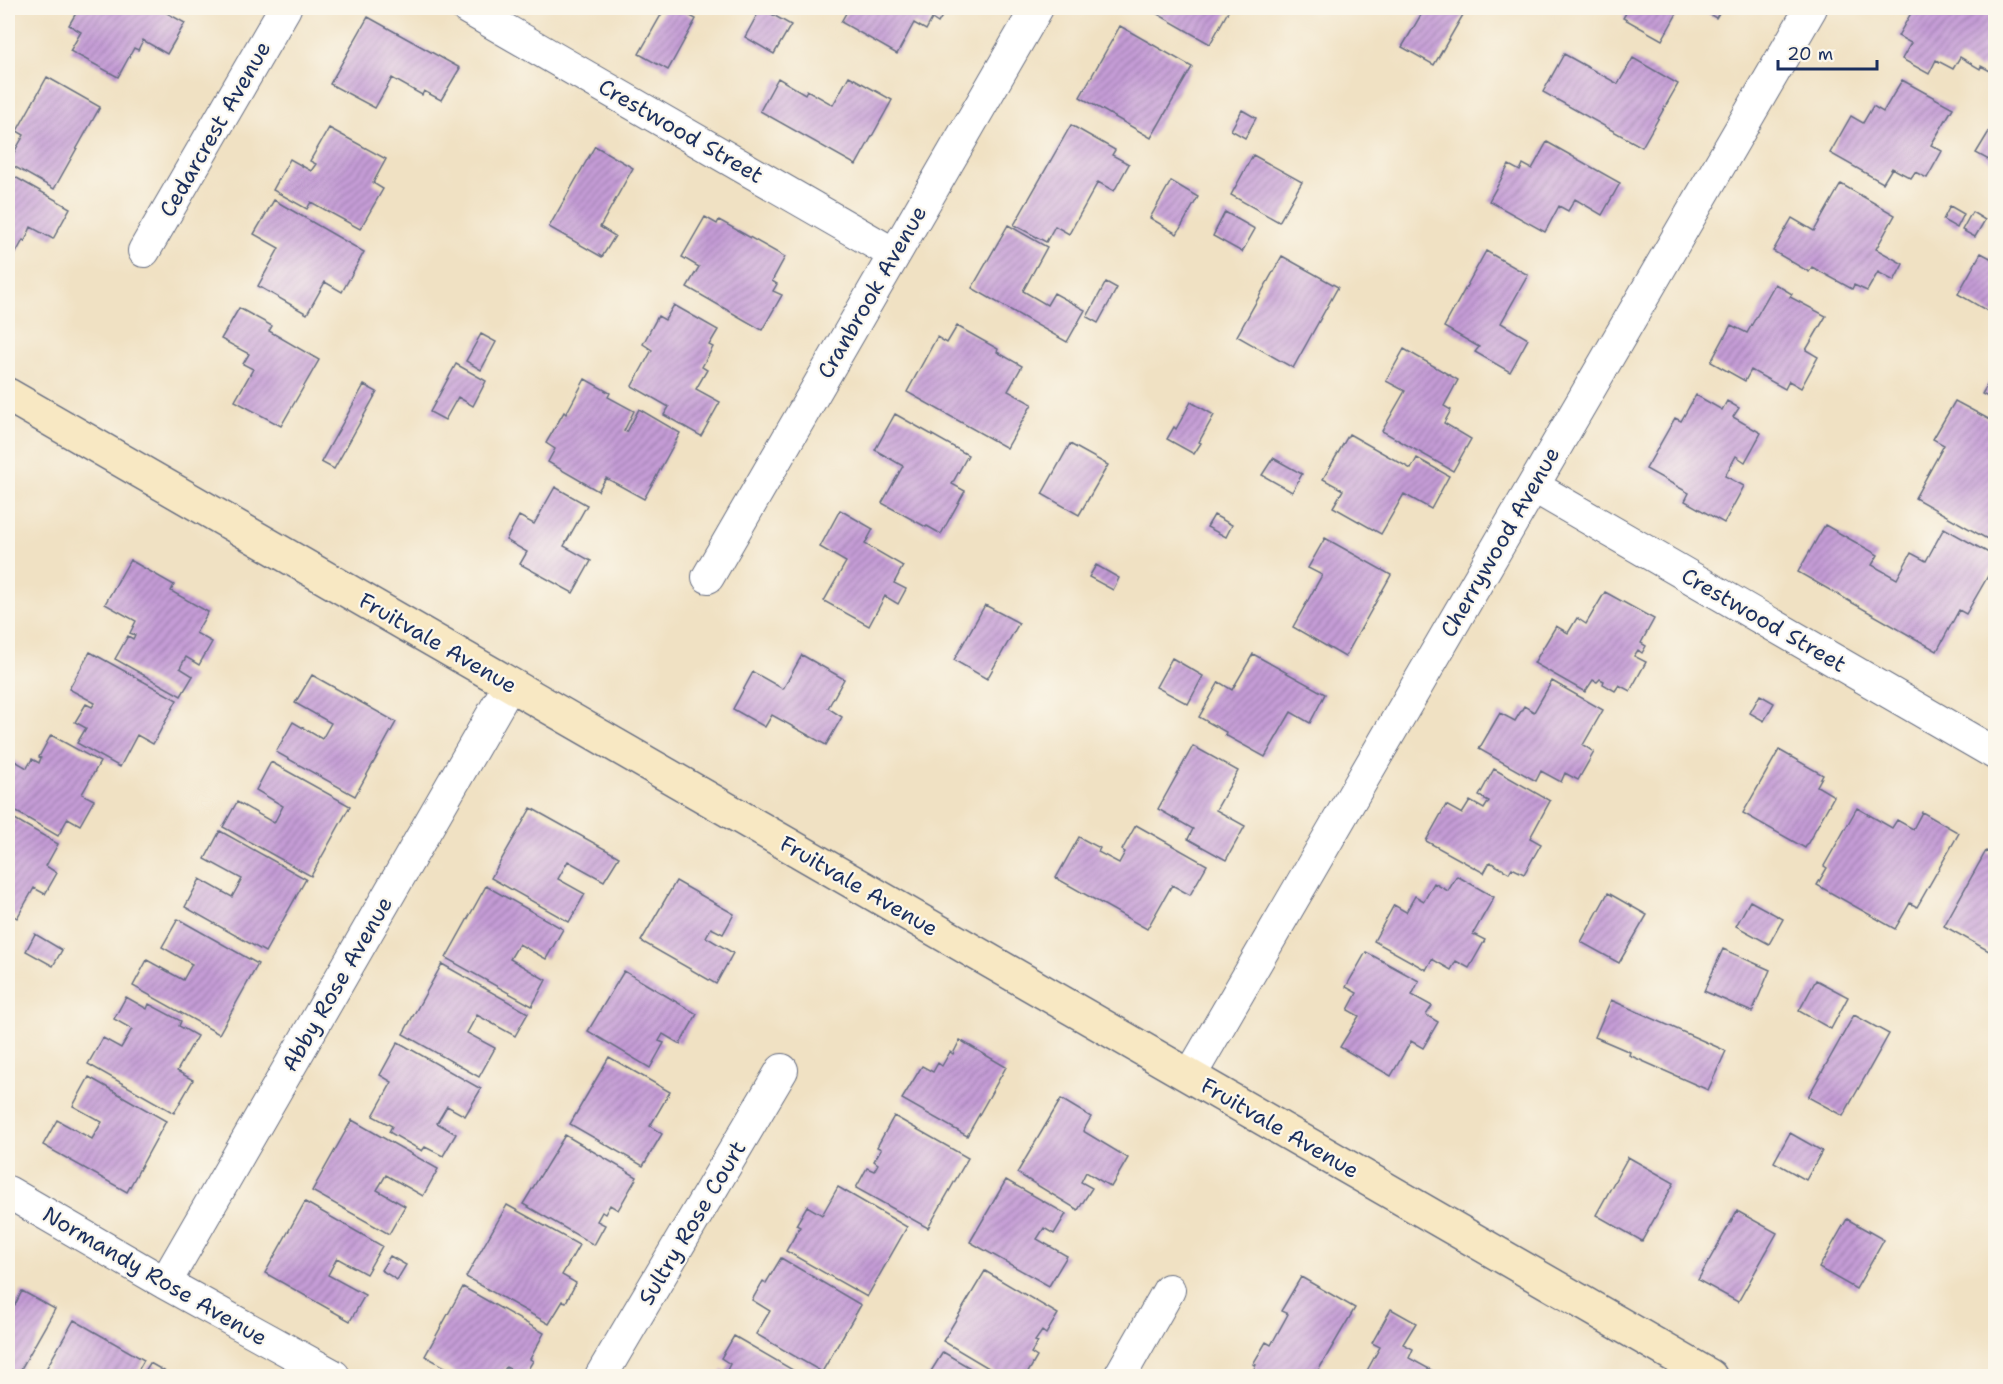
<svg xmlns="http://www.w3.org/2000/svg" width="2003" height="1384" viewBox="0 0 2003 1384" font-family="'Shantell Sans',sans-serif">
	<style>
		.building { fill: url(#building-hatch) }
		.lines { fill: none; stroke-linecap: round; stroke-linejoin: round }
		.minor-casing { stroke: #666d81; stroke-width: 34 }
		.secondary-casing { stroke: #666d81; stroke-width: 36 }
		.minor { stroke: #fff; stroke-width: 32 }
		.secondary { stroke: #f8e8c3; stroke-width: 33 }
		.labels { text-anchor: middle; dominant-baseline: central; stroke-width: 4.5; stroke-linejoin: round; paint-order: stroke }
		.street-label { font-size: 22px; fill: #1b2f5e; stroke: #fbf7ec }
	</style>
	<defs>
		<pattern id="building-hatch" width="6" height="6" patternUnits="userSpaceOnUse" patternTransform="scale(1.5)"><rect width="6" height="6" fill="#c59cd6"/><path d="M-1 1l2-2M0 6l6-6M5 7l2-2" fill="none" stroke="#9f80b1"/></pattern>
	</defs>
	<rect width="100%" height="100%" fill="#fbf7ec"/>
	<filter id="ink" filterUnits="userSpaceOnUse"><feTurbulence type="fractalNoise" baseFrequency=".0167" numOctaves="2"/><feDisplacementMap in="SourceGraphic" scale="12" xChannelSelector="R" yChannelSelector="G"/><feConvolveMatrix kernelMatrix="1 2 1 2 8 2 1 2 1" color-interpolation-filters="sRGB"/></filter>
	<filter id="wash" filterUnits="userSpaceOnUse"><feTurbulence type="fractalNoise" baseFrequency=".008" numOctaves="4" result="noise"/><feDisplacementMap in="SourceGraphic" scale="24" xChannelSelector="R" yChannelSelector="G"/><feGaussianBlur stdDeviation="1.35" result="paint"/><feColorMatrix in="noise" values="0 0 0 0 0 0 0 0 0 0 0 0 0 0 0 0 0 1.4 0 .05"/><feComposite in="paint" operator="in"/></filter>
	<g filter="url(#wash)">
		<rect width="100%" height="100%" fill="#f0e1c3"/>
		<g id="blocks">
			<path class="building" d="M79,8H158L185,23L167,54L143,40L138,50L134,48L118,77L70,51L81,32L69,25Z
				M665,8H675L696,19L668,70L639,54Z
				M761,8L791,25L774,54L745,37Z
				M849,8H947L938,23L932,19L926,30L914,23L897,54L841,22Z
				M1156,8H1230L1210,44L1154,12Z
				M1425,8H1467L1434,65L1402,47Z
				M1629,8H1680L1662,40L1623,18Z
				M1698,8H1722L1716,18Z
				M1914,8H1996V70L1994,73L1981,66L1980,69L1960,57L1953,69L1936,60L1929,74L1902,59L1911,43L1898,36Z
				M368,17L460,68L441,100L424,91L422,95L392,78L375,108L330,84Z
				M1120,26L1192,67L1151,138L1080,97Z
				M1564,54L1618,84L1633,58L1678,84L1642,147L1543,92Z
				M849,76L892,100L856,165L760,111L778,78L805,94L807,90L833,105Z
				M47,77L100,107L54,189L8,163L24,135L17,131Z
				M1902,80L1953,108L1931,145L1942,151L1927,178L1915,172L1911,178L1892,168L1883,183L1830,153L1851,116L1863,123L1873,106L1883,112Z
				M1242,110L1256,118L1245,138L1231,130Z
				M1996,120V164L1976,153Z
				M1071,125L1115,150L1112,155L1129,164L1114,191L1098,182L1069,234L1055,226L1046,242L1014,225Z
				M329,128L386,159L373,183L383,189L360,229L311,202L307,209L273,190L290,159L311,171L316,164L310,161Z
				M1547,142L1620,183L1602,215L1575,199L1568,211L1559,206L1545,232L1489,201L1509,165L1520,171L1523,164L1532,169Z
				M595,146L633,168L600,227L615,236L602,257L549,227Z
				M1253,155L1302,182L1279,222L1231,195Z
				M8,173L70,208L53,239L31,227L25,241L23,240L16,253L8,248Z
				M1171,181L1198,197L1177,234L1150,218Z
				M1841,184L1895,215L1876,249L1903,264L1894,281L1878,272L1867,291L1854,285L1852,289L1812,267L1809,272L1773,251L1792,218L1814,231Z
				M274,200L364,252L342,292L325,282L307,314L258,286L279,248L254,234Z
				M1950,206L1964,214L1957,228L1943,220Z
				M1225,212L1255,229L1242,252L1213,236Z
				M1972,212L1985,220L1975,237L1962,230Z
				M705,217L717,224L719,220L785,257L772,281L777,284L773,291L782,295L762,330L687,287L699,267L682,257Z
				M1008,225L1047,247L1023,291L1047,305L1054,293L1085,310L1067,342L972,288Z
				M1486,251L1528,275L1501,323L1528,339L1510,372L1475,352L1479,347L1444,327Z
				M1981,253L1996,261V316L1958,294Z
				M1282,256L1338,287L1293,368L1237,336Z
				M1106,282L1117,288L1098,323L1087,317Z
				M1775,284L1792,294L1790,297L1826,316L1806,350L1818,357L1801,388L1789,381L1785,389L1751,370L1745,381L1711,362L1731,325L1747,333Z
				M674,305L718,330L709,345L713,347L702,367L707,370L696,389L720,402L701,436L664,415L669,407L632,386L652,350L643,344L658,316L665,320Z
				M239,308L272,326L269,331L319,360L281,426L235,401L253,369L243,364L249,354L221,339Z
				M957,326L998,349L997,352L1022,366L1008,391L1032,404L1007,448L907,392L937,337L947,343Z
				M481,334L496,342L481,370L466,361Z
				M1404,349L1458,380L1444,406L1451,410L1444,423L1471,439L1453,471L1382,431L1405,391L1386,381Z
				M456,364L486,381L473,406L458,397L445,420L430,412Z
				M1996,370V401L1982,394Z
				M585,379L610,393L608,397L634,411L624,431L627,432L639,409L680,433L644,499L606,478L598,491L548,462L555,449L546,443L564,412L566,414Z
				M364,385L377,392L334,469L321,462Z
				M1696,395L1722,410L1727,401L1739,408L1733,417L1761,433L1745,462L1736,456L1725,476L1744,486L1724,523L1685,501L1689,493L1646,469L1675,418L1681,421Z
				M1955,401L1996,423V530L1989,540L1915,498L1944,445L1933,439Z
				M1191,402L1214,415L1199,442L1201,443L1194,454L1167,439L1174,427L1176,429Z
				M895,414L968,455L952,484L965,491L941,534L927,526L926,527L882,503L903,466L875,450Z
				M1349,434L1411,469L1417,458L1449,476L1431,509L1404,494L1381,534L1333,507L1343,490L1323,479Z
				M1070,444L1108,465L1079,515L1042,494Z
				M1273,458L1302,474L1292,492L1262,475Z
				M555,487L587,505L564,546L591,561L573,593L520,564L527,552L506,540L519,516L534,524Z
				M840,510L873,529L865,544L903,566L894,583L906,589L898,604L885,596L869,626L824,601L846,562L820,547Z
				M1214,515L1232,525L1226,537L1207,527Z
				M1825,525L1878,555L1872,565L1897,579L1911,553L1926,561L1944,528L1996,557V562L1966,614L1959,610L1937,651L1798,572Z
				M1325,538L1391,575L1345,657L1293,627L1322,575L1308,568Z
				M130,560L174,585L171,591L208,612L196,633L212,642L199,665L186,657L180,668L193,676L181,696L115,659L128,636L133,639L135,635L130,633L136,621L105,604Z
				M1096,565L1119,578L1113,590L1089,577Z
				M1605,592L1654,619L1641,643L1646,646L1642,653L1638,650L1634,656L1646,662L1630,691L1619,685L1615,691L1603,684L1604,681L1600,679L1597,682L1593,680L1585,692L1534,663L1556,626L1568,633L1577,618L1586,624Z
				M985,605L1019,623L987,679L954,660Z
				M90,652L177,700L153,744L137,735L120,767L77,743L86,728L75,722L86,704L92,707L95,703L69,689Z
				M1253,654L1325,694L1310,723L1291,712L1265,757L1225,735L1226,732L1199,717L1219,682L1232,690Z
				M802,655L844,679L828,708L842,717L826,745L772,715L765,727L733,709L753,672L783,689Z
				M1172,658L1203,676L1188,704L1156,687Z
				M312,675L396,722L355,796L276,752L293,722L322,739L331,723L295,703Z
				M1552,681L1603,710L1583,745L1594,752L1578,780L1565,773L1561,782L1541,771L1536,781L1479,749L1500,713L1515,721L1524,706L1534,712Z
				M1760,695L1774,703L1764,721L1750,713Z
				M51,735L100,762L82,794L94,800L80,825L68,818L58,836L8,807V757L27,768L32,759L39,763L41,758L39,757Z
				M1193,746L1238,771L1216,810L1245,826L1226,860L1188,839L1193,829L1158,809Z
				M1779,750L1823,775L1817,786L1834,796L1805,848L1743,813Z
				M271,762L350,806L311,876L223,827L237,802L274,823L283,806L256,790Z
				M1494,769L1550,801L1530,838L1541,844L1524,874L1512,868L1509,873L1490,862L1484,873L1426,841L1446,805L1462,814L1470,801L1484,809L1489,801L1479,796Z
				M531,808L619,857L604,881L568,861L558,879L585,894L569,922L491,878Z
				M1857,808L1892,828L1897,820L1913,829L1922,812L1959,833L1917,907L1910,903L1895,929L1817,885L1827,868L1824,866Z
				M8,815L58,844L46,866L57,873L45,894L34,888L17,918L8,912Z
				M1136,825L1207,865L1190,895L1172,885L1147,929L1056,878L1079,837L1100,848L1098,852L1119,863L1125,852L1122,850Z
				M220,831L306,879L265,952L185,907L200,879L232,897L242,879L205,859Z
				M1986,851L1996,856V955L1944,926Z
				M1457,876L1494,897L1473,934L1485,940L1469,968L1456,961L1451,970L1432,959L1426,970L1374,941L1394,905L1406,912L1415,896L1424,901L1434,883L1448,891Z
				M676,881L734,914L723,934L711,928L706,937L733,953L716,984L641,941Z
				M486,886L563,929L546,959L519,944L510,959L546,980L532,1006L446,958Z
				M1608,893L1647,915L1619,963L1581,942Z
				M1750,901L1783,919L1769,944L1736,926Z
				M178,919L258,964L219,1034L133,986L147,960L183,980L192,964L162,947Z
				M35,934L62,950L53,966L26,951Z
				M1723,949L1770,970L1752,1012L1704,991Z
				M1366,952L1419,981L1412,995L1432,1006L1426,1015L1438,1022L1423,1048L1411,1041L1391,1076L1340,1047L1359,1016L1348,1010L1357,993L1346,987Z
				M442,964L528,1013L515,1036L477,1015L467,1033L495,1048L479,1077L403,1034Z
				M624,971L697,1014L680,1044L663,1034L659,1041L664,1043L650,1068L588,1031Z
				M1816,980L1848,997L1831,1029L1799,1011Z
				M126,997L147,1009L149,1004L181,1021L179,1026L197,1036L177,1071L193,1080L174,1113L88,1064L103,1038L121,1048L132,1029L114,1019Z
				M1611,1000L1726,1051L1708,1090L1629,1055L1630,1052L1595,1037Z
				M1854,1015L1889,1034L1843,1116L1808,1097Z
				M960,1040L1006,1067L967,1136L902,1099L922,1066L933,1072L938,1063L942,1066L950,1052L953,1054Z
				M398,1042L481,1089L465,1116L447,1106L437,1123L456,1134L443,1156L425,1147L422,1151L389,1132L392,1126L373,1116L392,1082L380,1075Z
				M609,1057L670,1092L650,1126L662,1134L643,1166L570,1124Z
				M89,1077L166,1121L127,1192L43,1145L57,1120L92,1139L102,1122L73,1106Z
				M1061,1099L1091,1117L1083,1131L1128,1158L1111,1187L1086,1172L1081,1182L1092,1188L1078,1210L1017,1173Z
				M894,1116L968,1158L928,1228L856,1188L867,1168L874,1171L878,1164L874,1161L881,1149L877,1147Z
				M352,1120L438,1169L423,1196L386,1175L377,1190L405,1206L389,1234L312,1191Z
				M1790,1133L1822,1151L1806,1180L1774,1162Z
				M565,1135L637,1177L618,1210L610,1205L605,1214L602,1212L597,1221L605,1225L594,1245L523,1204Z
				M1628,1157L1674,1183L1642,1241L1596,1215Z
				M1006,1180L1066,1214L1054,1234L1044,1228L1037,1239L1067,1256L1049,1286L970,1242Z
				M838,1187L907,1227L867,1297L786,1251L800,1227L796,1225L807,1206L822,1215Z
				M305,1202L382,1246L366,1274L337,1258L328,1275L365,1295L350,1321L265,1273Z
				M507,1205L579,1245L562,1275L576,1283L566,1302L563,1301L549,1324L466,1277Z
				M1737,1211L1777,1233L1738,1302L1698,1280Z
				M1847,1219L1884,1240L1856,1289L1819,1268Z
				M390,1256L406,1265L397,1280L381,1270Z
				M781,1258L861,1305L822,1372L756,1334L770,1311L752,1300L763,1281L766,1283Z
				M985,1271L1058,1314L1046,1334L1042,1331L1035,1341L1038,1342L1031,1353L1037,1357L1026,1376H1002L943,1341Z
				M1301,1277L1355,1308L1315,1376H1250L1256,1365L1253,1364L1266,1342L1271,1345L1288,1314L1281,1311Z
				M463,1287L544,1333L530,1359L533,1361L524,1376L506,1367L501,1376H461L425,1356Z
				M22,1291L55,1309L17,1376H8V1301L15,1305Z
				M1391,1309L1416,1323L1403,1344L1413,1349L1409,1358L1442,1376H1364L1380,1347L1372,1343Z
				M74,1320L144,1360L135,1376H42Z
				M734,1336L803,1376H719L722,1370L726,1372L730,1364L721,1358Z
				M943,1352L984,1376H928Z
				M150,1363L173,1376H142Z"/>
		</g>
	</g>
	<g filter="url(#ink)">
		<use href="#blocks" fill-opacity="0" stroke="#666d81" stroke-width="1.5"/>
		<g class="lines">
			<defs>
				<path id="minor" d="M467,8L894,254
					M144,251L285,8
					M1533,486L1996,754
					M708,577L1037,8
					M1190,1076L1811,8
					M8,1192L165,1283L334,1376
					M165,1283L510,684
					M601,1376L782,1070
					M1120,1376L1169,1290"/>
				<path id="secondary" d="M8,395L1710,1376"/>
			</defs>
			<use href="#minor" class="minor-casing"/>
			<use href="#secondary" class="secondary-casing"/>
			<use href="#minor" class="minor"/>
			<use href="#secondary" class="secondary"/>
		</g>
	</g>
	<g class="labels">
		<g class="street-label">
			<text transform="translate(215 129) rotate(-60)">Cedarcrest Avenue</text>
			<text transform="translate(681 131) rotate(30)">Crestwood Street</text>
			<text transform="translate(872 292) rotate(-60)">Cranbrook Avenue</text>
			<text transform="translate(1500 542) rotate(-60)">Cherrywood Avenue</text>
			<text transform="translate(1764 620) rotate(30)">Crestwood Street</text>
			<text transform="translate(438 643) rotate(30)">Fruitvale Avenue</text>
			<text transform="translate(859 886) rotate(30)">Fruitvale Avenue</text>
			<text transform="translate(337 984) rotate(-60)">Abby Rose Avenue</text>
			<text transform="translate(1280 1128) rotate(30)">Fruitvale Avenue</text>
			<text transform="translate(692 1223) rotate(-59)">Sultry Rose Court</text>
			<text transform="translate(155 1276) rotate(30)">Normandy Rose Avenue</text>
		</g>
	</g>
	<rect width="2003" height="1384" fill="none" stroke="#fbf7ec" stroke-width="30"/>
	<path d="M1778 60v9h99v-9" fill="none" stroke="#1b2f5e" stroke-width="3"/>
	<text x="1787" y="60" font-size="18" fill="#1b2f5e" stroke="#fbf7ec" stroke-width="4.5" paint-order="stroke">20 m</text>
</svg>
